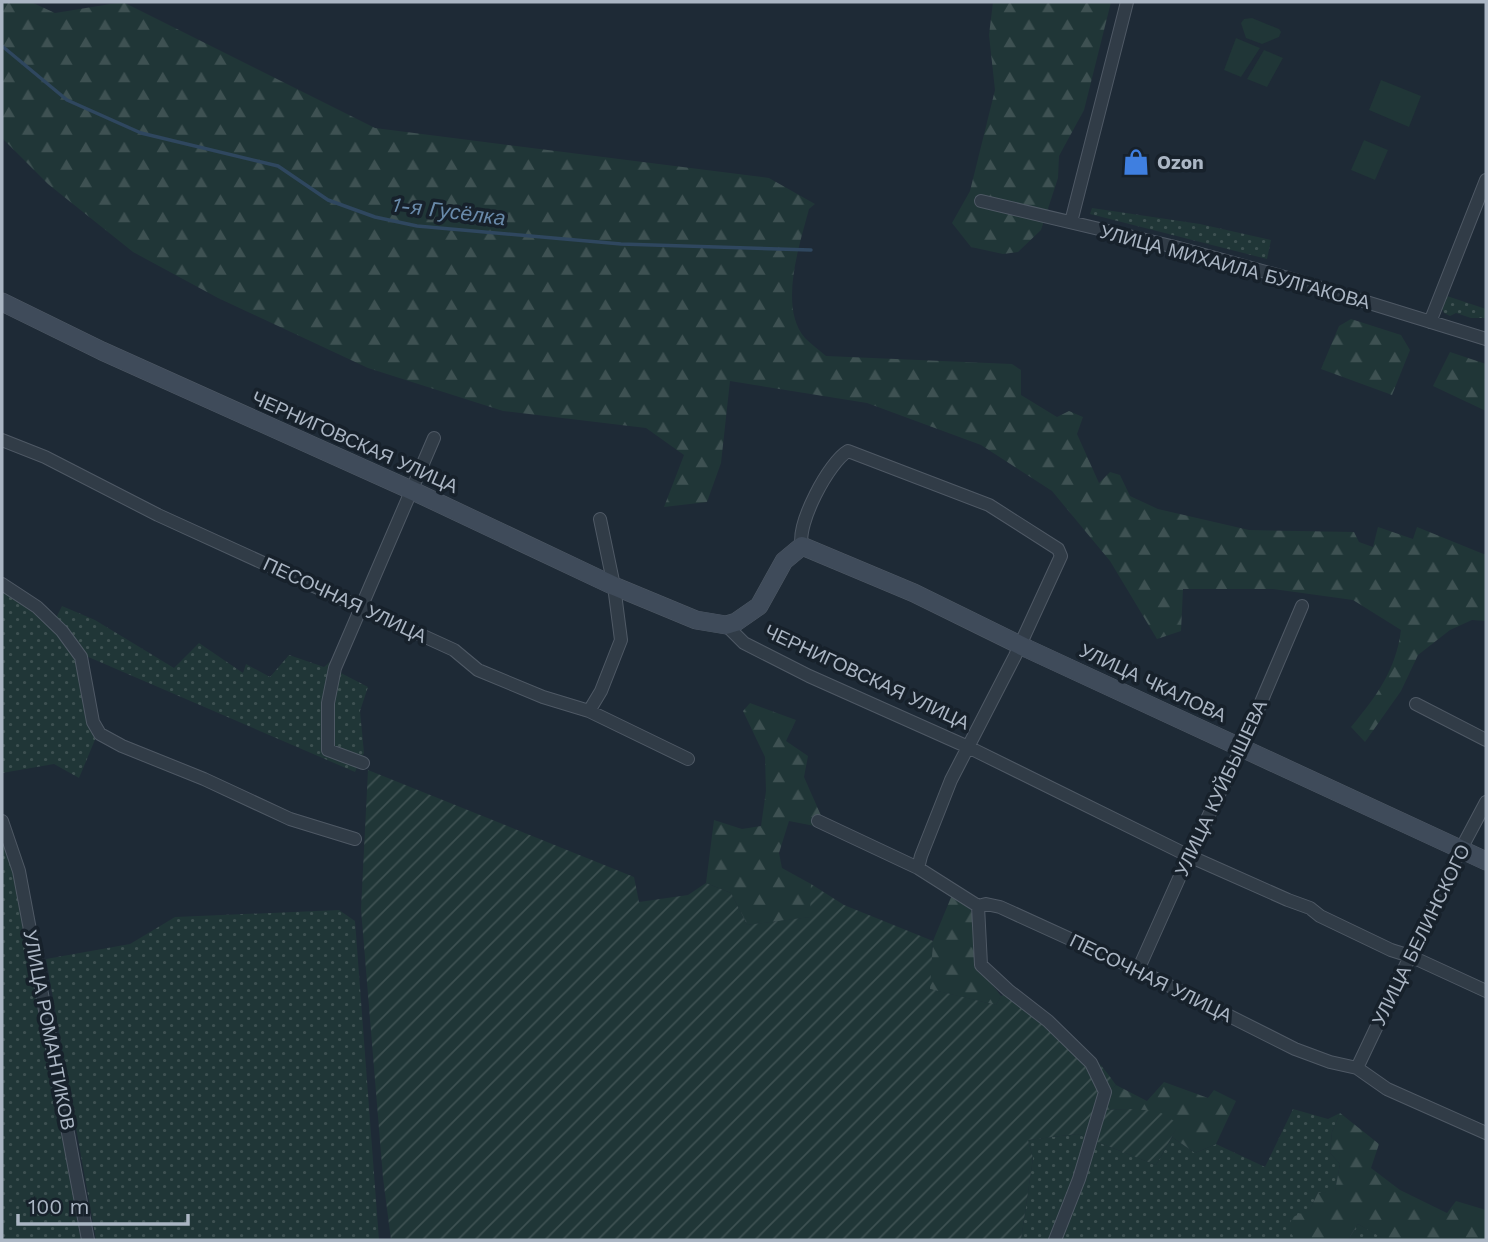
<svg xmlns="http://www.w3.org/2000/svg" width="1488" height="1242" viewBox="0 0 1488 1242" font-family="'Work Sans',sans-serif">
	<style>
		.grass { fill: url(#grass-dots) }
		.forest { fill: url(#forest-firs) }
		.park { fill: #203637 }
		.garden { fill: url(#garden-furrows) }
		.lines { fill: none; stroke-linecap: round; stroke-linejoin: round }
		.stream { stroke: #2f475f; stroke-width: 3.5 }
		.street-casing { stroke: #4f5965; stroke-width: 14 }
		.secondary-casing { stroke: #4f5965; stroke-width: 19 }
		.street { stroke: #313c47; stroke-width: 12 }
		.secondary { stroke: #3f4b5a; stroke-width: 18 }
		.labels { text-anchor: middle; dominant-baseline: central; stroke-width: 7; stroke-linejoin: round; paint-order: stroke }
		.poi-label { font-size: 19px; font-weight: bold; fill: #abb6c4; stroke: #17212b; text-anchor: start }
		.street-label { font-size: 19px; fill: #abb6c4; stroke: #17212b }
		.water-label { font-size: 21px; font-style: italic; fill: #698aaa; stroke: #17212b }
	</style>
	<defs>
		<pattern id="grass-dots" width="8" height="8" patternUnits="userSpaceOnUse" patternTransform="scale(1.75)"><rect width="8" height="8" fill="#203637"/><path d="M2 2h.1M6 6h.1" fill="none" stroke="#3e5152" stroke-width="1.8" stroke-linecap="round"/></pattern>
		<pattern id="forest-firs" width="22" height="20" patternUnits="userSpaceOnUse" patternTransform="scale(1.75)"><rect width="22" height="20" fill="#203637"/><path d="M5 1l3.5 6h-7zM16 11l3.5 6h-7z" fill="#3e5152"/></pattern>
		<pattern id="garden-furrows" width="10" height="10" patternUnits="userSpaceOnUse" patternTransform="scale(1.75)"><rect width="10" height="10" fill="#203637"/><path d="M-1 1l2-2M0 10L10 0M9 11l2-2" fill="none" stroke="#3e5152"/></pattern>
	</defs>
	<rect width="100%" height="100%" fill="#1e2a36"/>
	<path class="grass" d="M1092,208L1200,224L1271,240L1267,259L1090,214Z
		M1447,296L1486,309V318H1471L1456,313L1450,316L1444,313L1441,307L1443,299Z
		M2,589L52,626L62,606L95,620L174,668L199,643L243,673L246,664L270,677L289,655L324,667L333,659L339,662L341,673L368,687L360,711L364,753L355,772L86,656L97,735L79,778L54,764L2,773Z
		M2,835L14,871L81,1240H2Z
		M339,910L355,921L379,1240H96L46,959L130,944L175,917Z
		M1293,1109L1328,1119L1340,1113L1332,1132L1330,1153L1340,1164L1335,1192L1318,1193L1310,1209L1293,1218L1296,1240H1021L1033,1158L1028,1140L1077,1134L1156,1165L1172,1137L1195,1153L1216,1144L1265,1167Z
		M1358,1224L1385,1239L1386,1240H1348Z"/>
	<path class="forest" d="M2,2H31L55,13L123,2L375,128L769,178L815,204L809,209C800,244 778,307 805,338C811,344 819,350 826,356L1012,364L1021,370V395L1057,417L1069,411L1083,417L1077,434L1099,483L1110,472L1120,475L1130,496L1158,509L1249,530L1354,532L1359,542L1373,547L1378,527L1413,539L1417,527L1486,555V621L1472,620L1450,630L1418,655L1401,691L1365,742L1351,727C1376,697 1396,670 1401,630L1353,600L1273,589H1183L1181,631L1157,639L1110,561L1052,491L981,445L867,403L730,381L721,463L707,502L664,507L684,455L646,428L503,411L368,368L218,298L133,252L48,184L2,138Z
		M993,2H1111L1084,110L1059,156L1058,178L1041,230L1018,252L1003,254L971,247L952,223L970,191L995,90L989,35Z
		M1351,319L1401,335L1410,350L1392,395L1321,369L1339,326Z
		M1450,352L1486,364V411L1433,386Z
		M750,703L796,720L786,741L808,756L804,777L823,820L825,828L789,821L779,853L782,868L811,884V917L747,925L731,893L706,883L714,820L742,829L761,826L766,791L765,757L743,711Z
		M952,895L970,908L973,916L976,964L1001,996L996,1005L929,989L933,941Z
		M1164,1082L1208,1098L1214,1090L1236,1101L1216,1144L1195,1153L1172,1137L1178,1124L1130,1109L1105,1110L1108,1092L1116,1085L1147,1101Z
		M1340,1113L1379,1144L1371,1168L1400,1190L1447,1213L1456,1201L1486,1210V1240H1386L1358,1224L1348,1240H1296L1287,1228L1293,1217L1310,1209L1318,1193L1335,1191L1340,1164L1330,1153L1332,1132Z"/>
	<path class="park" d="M1252,18L1279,29L1281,32L1279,37L1262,44L1246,38L1241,23L1244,19Z
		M1236,38L1260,48L1241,77L1224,70Z
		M1264,50L1283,58L1267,87L1247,79Z
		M1381,80L1421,96L1409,127L1369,110Z
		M1364,140L1388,150L1375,180L1351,170Z"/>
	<path class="garden" d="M368,770L634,877L639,902L688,895L706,883L731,893L747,925L810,917L811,884L844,905L933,941L930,989L996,1005L1001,996L1016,991C1053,1018 1089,1046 1116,1085L1108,1092L1105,1110L1130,1109L1158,1111L1179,1124L1156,1165L1077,1134L1028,1140L1033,1158L1021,1240H391L383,1178L361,909Z"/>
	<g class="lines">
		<path class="stream" d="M2,46L67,100L141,133L278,166L328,200L375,217L417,226L621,244L811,250"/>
		<defs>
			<path id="street" d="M981,201L1175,247L1295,280L1486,339
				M1071,222L1127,2
				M1430,322L1486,180
				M2,440L45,457L158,515L454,650L478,670L543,697L589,711L688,759
				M802,546C796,524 829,462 848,451L989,505L1058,549L1061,556L1015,656L951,780L921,856L918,868
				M2,584L37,607L62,631L81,657L93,722L100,734L122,746L204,779L290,819L355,839
				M726,625L744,643L809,676L968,747L1189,856L1288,900L1310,908L1320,916L1391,950L1410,956L1486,991
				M1416,704L1486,740
				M589,711L601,691L621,640L614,586L600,519
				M363,763L328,750V703L335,668L434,438
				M2,821L19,871L88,1240
				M818,821L918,868L978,906L986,904L1000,907L1138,970L1295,1049L1330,1062L1357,1068L1387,1089L1486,1133
				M978,906L981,965L1008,990L1048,1021L1091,1063L1105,1092L1079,1179L1055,1240
				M1138,970L1189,856L1242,747L1302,606
				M1357,1068L1461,849L1486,802"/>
			<path id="secondary" d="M2,302L102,351L411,490L614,586L696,620L726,625L736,622L759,606L784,561L802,546L914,593L1028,649L1486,861"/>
		</defs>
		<use href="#street" class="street-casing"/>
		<use href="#secondary" class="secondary-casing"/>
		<use href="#street" class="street"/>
		<use href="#secondary" class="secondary"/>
	</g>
	<defs>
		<symbol id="shop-bare" viewBox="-9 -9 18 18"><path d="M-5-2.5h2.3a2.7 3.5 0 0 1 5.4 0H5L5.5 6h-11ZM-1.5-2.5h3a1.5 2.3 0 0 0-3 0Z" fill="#3f7fe0" stroke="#17212b" stroke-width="2.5" paint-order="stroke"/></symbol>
	</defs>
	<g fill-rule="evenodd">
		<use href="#shop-bare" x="1117" y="143" width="38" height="38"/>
	</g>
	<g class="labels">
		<g class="poi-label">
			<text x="1157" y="162">Ozon</text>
		</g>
		<g class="street-label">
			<text transform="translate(1235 267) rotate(15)">УЛИЦА МИХАИЛА БУЛГАКОВА</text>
			<text transform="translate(355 442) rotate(24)">ЧЕРНИГОВСКАЯ УЛИЦА</text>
			<text transform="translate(345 600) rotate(25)">ПЕСОЧНАЯ УЛИЦА</text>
			<text transform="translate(867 677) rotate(25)">ЧЕРНИГОВСКАЯ УЛИЦА</text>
			<text transform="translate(1153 683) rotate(25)">УЛИЦА ЧКАЛОВА</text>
			<text transform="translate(1221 788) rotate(-65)">УЛИЦА КУЙБЫШЕВА</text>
			<text transform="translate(1421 935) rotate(-64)">УЛИЦА БЕЛИНСКОГО</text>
			<text transform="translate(1151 978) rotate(26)">ПЕСОЧНАЯ УЛИЦА</text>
			<text transform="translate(49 1030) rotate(79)">УЛИЦА РОМАНТИКОВ</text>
		</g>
		<g class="water-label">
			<text transform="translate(449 211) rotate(7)">1-я Гусёлка</text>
		</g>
	</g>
	<rect width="1488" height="1242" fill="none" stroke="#abb6c4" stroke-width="7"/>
	<path d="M18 1214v10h170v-10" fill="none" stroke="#abb6c4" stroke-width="3.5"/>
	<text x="28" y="1214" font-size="21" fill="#abb6c4" stroke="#17212b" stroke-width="5" paint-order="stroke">100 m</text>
</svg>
